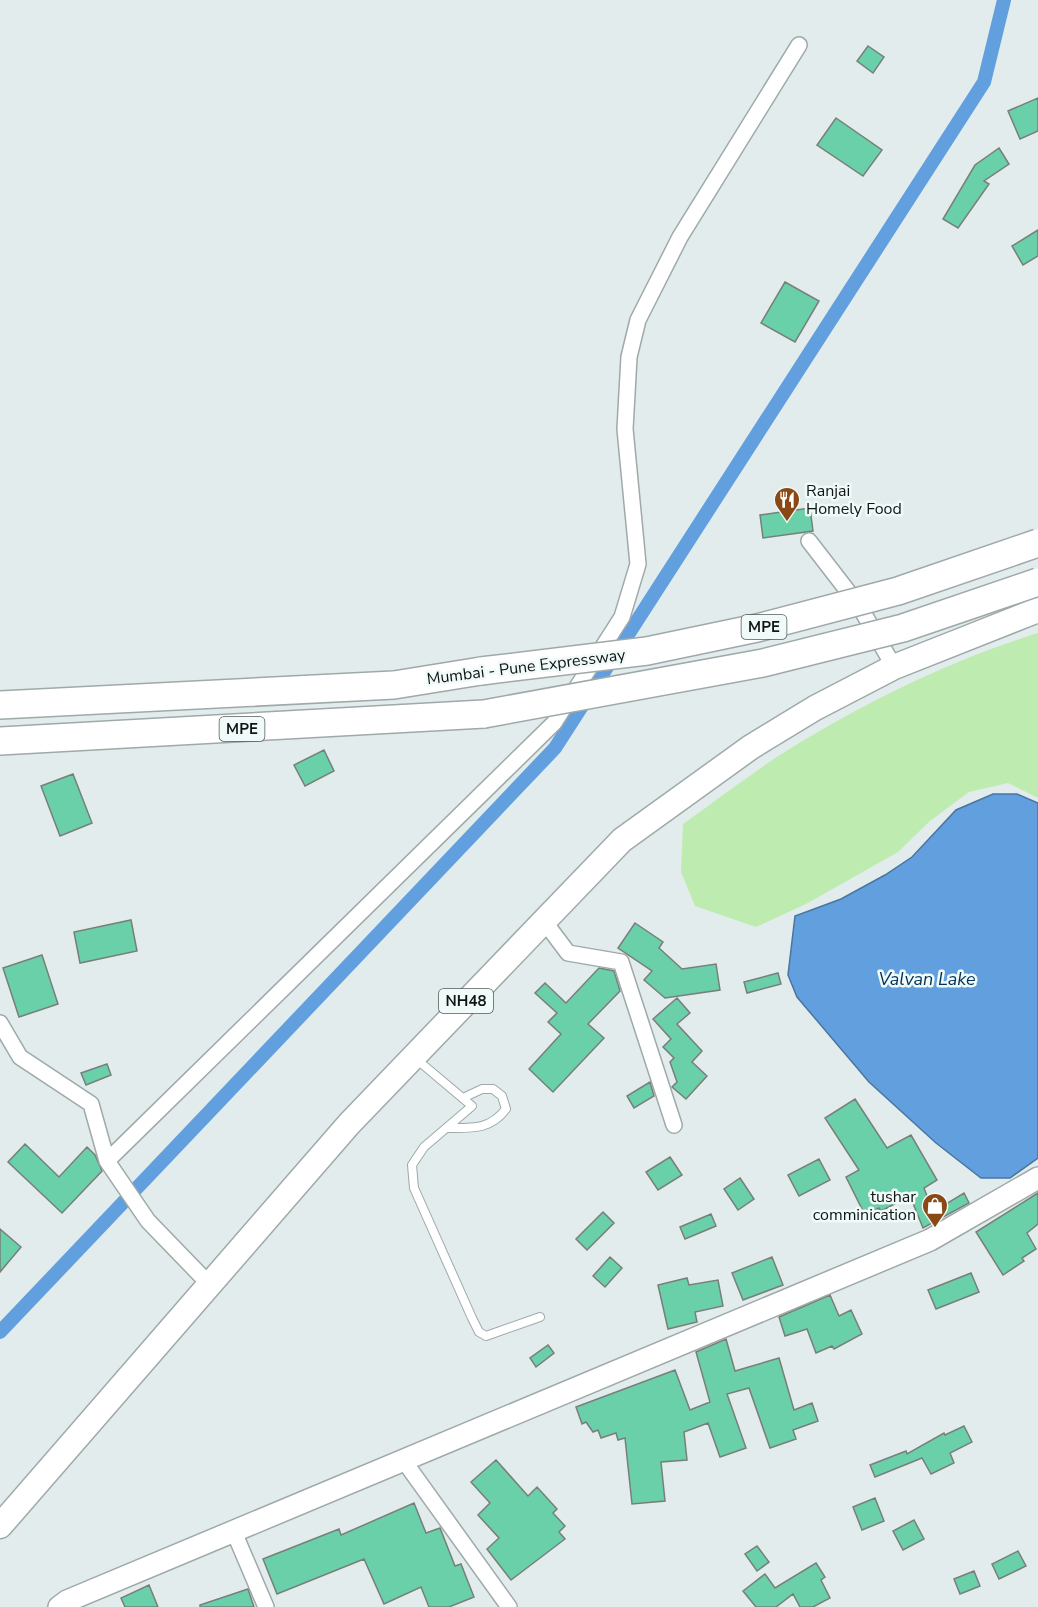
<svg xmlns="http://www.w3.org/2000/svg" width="1038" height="1607" viewBox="0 0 1038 1607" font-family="'Nunito Sans',sans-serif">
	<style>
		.green { fill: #beebaf }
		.water { fill: #629fde; stroke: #4a75a1; stroke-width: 1.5 }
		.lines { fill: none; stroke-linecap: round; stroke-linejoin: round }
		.canal { stroke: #629fde; stroke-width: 14 }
		.building { fill: #6ad0a9; stroke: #777f7b; stroke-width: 1.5 }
		.service-casing { stroke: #9fa9a9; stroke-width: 10 }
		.minor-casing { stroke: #9fa9a9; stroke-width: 18 }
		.secondary-casing { stroke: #9fa9a9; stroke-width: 24 }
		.trunk-casing { stroke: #9fa9a9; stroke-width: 27 }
		.motorway-casing { stroke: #9fa9a9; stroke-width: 30 }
		.service { stroke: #fff; stroke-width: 8 }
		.minor { stroke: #fff; stroke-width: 15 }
		.secondary { stroke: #fff; stroke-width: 21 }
		.trunk { stroke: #fff; stroke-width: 24 }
		.motorway { stroke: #fff; stroke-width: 27 }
		.motorway-bridge-casing { stroke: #9fa9a9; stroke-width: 30; stroke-linecap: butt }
		.motorway-bridge { stroke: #fff; stroke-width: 27 }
		.labels { text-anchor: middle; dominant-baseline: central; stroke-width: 5; stroke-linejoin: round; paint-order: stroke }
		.shield { fill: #effaf9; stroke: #545959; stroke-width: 1.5 }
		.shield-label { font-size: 15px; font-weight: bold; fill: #111414 }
		.poi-label { font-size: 16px; fill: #111414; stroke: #effaf9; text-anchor: start }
		.street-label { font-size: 16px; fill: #111414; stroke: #effaf9 }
		.water-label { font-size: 18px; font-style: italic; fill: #04325a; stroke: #effaf9 }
	</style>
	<rect width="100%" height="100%" fill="#e2ecec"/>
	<path class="green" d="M1038,633V798L1008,783L969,792L930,821L898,852L806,904L756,927L695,906L681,872L683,824C719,799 754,771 791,748C868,701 951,660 1038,633Z"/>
	<path class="water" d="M993,794H1017L1038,803V1158L1010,1178H981L936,1143L869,1082L797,997L788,975L795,916L841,899L885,875L912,857L956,810Z"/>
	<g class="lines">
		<path class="canal" d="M0,1332L555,748L984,82L1004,0"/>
	</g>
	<path class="building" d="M868,46L884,57L873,73L857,61Z
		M1038,98V131L1020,139L1008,111Z
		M836,118L882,150L863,176L817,145Z
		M999,148L1009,164L984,181L989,184L958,228L943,219L975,165Z
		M1038,230V256L1023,265L1012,246Z
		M785,282L819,301L795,342L761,323Z
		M810,508L813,531L763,538L760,515Z
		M324,750L334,771L305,786L294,765Z
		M73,774L92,823L60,836L41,786Z
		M131,920L137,951L80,963L74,932Z
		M635,923L663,942L659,948L682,969L716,964L720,990L665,998L644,980L652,971L618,948Z
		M42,955L58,1004L19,1017L3,968Z
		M599,968L614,971L620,991L588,1024L604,1038L553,1092L529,1069L561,1034L548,1022L557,1013L535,993L545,983L566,1003Z
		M778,973L781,984L747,993L744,982Z
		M677,998L690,1013L677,1024L702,1051L692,1062L707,1076L686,1099L672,1087L677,1082L670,1062L674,1058L663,1047L671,1039L653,1019Z
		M107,1064L111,1075L86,1085L81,1073Z
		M650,1082L654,1096L634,1108L627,1096Z
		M855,1099L887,1148L911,1135L937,1180L924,1188L933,1212L964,1193L969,1203L923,1228L910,1196L881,1211L879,1208L865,1215L846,1177L859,1170L825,1118Z
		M25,1144L59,1177L87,1147L95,1155L102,1171L62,1213L8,1162Z
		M670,1157L682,1175L658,1190L646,1172Z
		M819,1159L830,1180L799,1196L788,1175Z
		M740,1178L754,1199L738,1210L724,1189Z
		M1038,1193V1224L1027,1233L1036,1249L1022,1258L1024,1261L1003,1275L976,1232Z
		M603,1212L614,1223L587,1250L576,1239Z
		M711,1214L716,1226L685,1239L680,1227Z
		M0,1229L21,1247L0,1272Z
		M610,1257L622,1268L605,1287L593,1276Z
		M772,1257L783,1285L743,1300L732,1273Z
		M971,1273L979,1292L936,1309L928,1290Z
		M687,1278L689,1285L718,1280L723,1306L695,1312L697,1322L668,1329L658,1285Z
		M830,1295L839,1316L851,1310L862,1334L834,1349L832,1346L816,1353L807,1329L785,1336L779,1317Z
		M726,1339L735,1371L779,1358L794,1410L812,1403L818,1421L793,1430L796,1439L770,1448L749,1388L727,1394L746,1448L720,1457L708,1423L684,1432L687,1460L661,1462L665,1501L632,1504L625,1438L618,1440L616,1433L601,1438L598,1430L593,1432L586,1422L582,1424L576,1407L675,1370L690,1410L710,1402L696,1352Z
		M548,1345L554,1353L536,1367L530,1358Z
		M964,1426L972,1442L950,1453L954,1463L931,1474L922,1458L875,1477L870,1465L906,1451L907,1454L944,1433L945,1435Z
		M496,1460L528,1496L537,1487L557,1509L553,1513L565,1526L559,1532L565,1539L511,1580L487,1549L499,1538L478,1515L490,1503L471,1482Z
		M875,1498L884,1521L862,1530L853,1507Z
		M414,1503L426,1533L440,1528L455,1566L461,1564L474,1597L449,1607H429L421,1587L384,1604L364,1559L277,1594L263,1559L339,1529L341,1535Z
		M914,1520L924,1539L903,1550L893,1531Z
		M757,1546L769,1562L757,1571L745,1554Z
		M1018,1551L1026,1566L999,1579L992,1564Z
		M816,1563L825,1577L821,1580L830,1598L813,1607H800L793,1594L776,1607H756L743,1591L765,1574L775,1588Z
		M974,1571L980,1586L960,1594L954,1579Z
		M149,1585L158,1607H125L121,1598Z
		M248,1589L254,1607H200V1605Z"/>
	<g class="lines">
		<defs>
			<path id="service" d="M415,1058L472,1106L424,1147L412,1165L414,1188L472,1318L479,1332L486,1336L540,1317
				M447,1128C472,1128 490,1130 506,1109L502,1096L493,1089H482L463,1098"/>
			<path id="minor" d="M809,541L860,607L894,667
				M544,921L568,953L621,962L674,1125
				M0,1023L20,1057L91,1104L107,1161L148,1221L209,1284
				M107,1161L554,723L622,617L638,564L625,429L629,357L638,320L680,237L799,45
				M404,1461L509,1607
				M234,1532L266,1607"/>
			<path id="secondary" d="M59,1607L67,1601L930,1240L1038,1178"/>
			<path id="trunk" d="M0,1526L349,1124L622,840L751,747L815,708L894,667L1038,610"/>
			<path id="motorway" d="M0,705L394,685L481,671
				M0,741L484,714"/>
		</defs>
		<use href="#service" class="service-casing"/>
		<use href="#minor" class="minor-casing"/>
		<use href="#secondary" class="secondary-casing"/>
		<use href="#trunk" class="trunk-casing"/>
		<use href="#motorway" class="motorway-casing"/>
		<use href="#service" class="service"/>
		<use href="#minor" class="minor"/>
		<use href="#secondary" class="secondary"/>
		<use href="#trunk" class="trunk"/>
		<use href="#motorway" class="motorway"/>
		<defs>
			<path id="motorway-bridge" d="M481,671L647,651L757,628L898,591L1038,543
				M484,714L763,663L903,628L1038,582"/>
		</defs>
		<use href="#motorway-bridge" class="motorway-bridge-casing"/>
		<use href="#motorway-bridge" class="motorway-bridge"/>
	</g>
	<defs>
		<symbol id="restaurant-pin" viewBox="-11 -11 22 30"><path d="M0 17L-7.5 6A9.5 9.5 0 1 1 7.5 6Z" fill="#8a4815" stroke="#effaf9"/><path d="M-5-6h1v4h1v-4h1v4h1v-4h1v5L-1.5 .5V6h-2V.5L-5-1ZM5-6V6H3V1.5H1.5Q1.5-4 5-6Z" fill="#fff"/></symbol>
		<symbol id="shop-pin" viewBox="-11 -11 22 30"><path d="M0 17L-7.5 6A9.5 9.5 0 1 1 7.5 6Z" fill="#8a4815" stroke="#effaf9"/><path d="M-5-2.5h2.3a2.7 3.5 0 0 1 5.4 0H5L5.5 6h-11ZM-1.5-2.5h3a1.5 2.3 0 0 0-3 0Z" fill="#fff"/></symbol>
	</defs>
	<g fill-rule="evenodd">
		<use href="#restaurant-pin" x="772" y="485" width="30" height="40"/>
		<use href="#shop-pin" x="920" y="1191" width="30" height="40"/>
	</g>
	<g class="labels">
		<g class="shield">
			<rect x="741.5" y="615" width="45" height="24" rx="4.5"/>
			<rect x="219.5" y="717" width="45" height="24" rx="4.5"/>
			<rect x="439" y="989" width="54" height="24" rx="4.5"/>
		</g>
		<g class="shield-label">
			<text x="764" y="627">MPE</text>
			<text x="242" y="729">MPE</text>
			<text x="466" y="1001">NH48</text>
		</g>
		<g class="poi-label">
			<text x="806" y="491">Ranjai<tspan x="806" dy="18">Homely Food</tspan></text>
			<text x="916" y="1197" text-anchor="end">tushar<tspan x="916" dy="18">comminication</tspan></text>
		</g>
		<g class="street-label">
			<text transform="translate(526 667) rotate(-7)">Mumbai - Pune Expressway</text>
		</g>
		<g class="water-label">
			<text x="927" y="979">Valvan Lake</text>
		</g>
	</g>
</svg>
